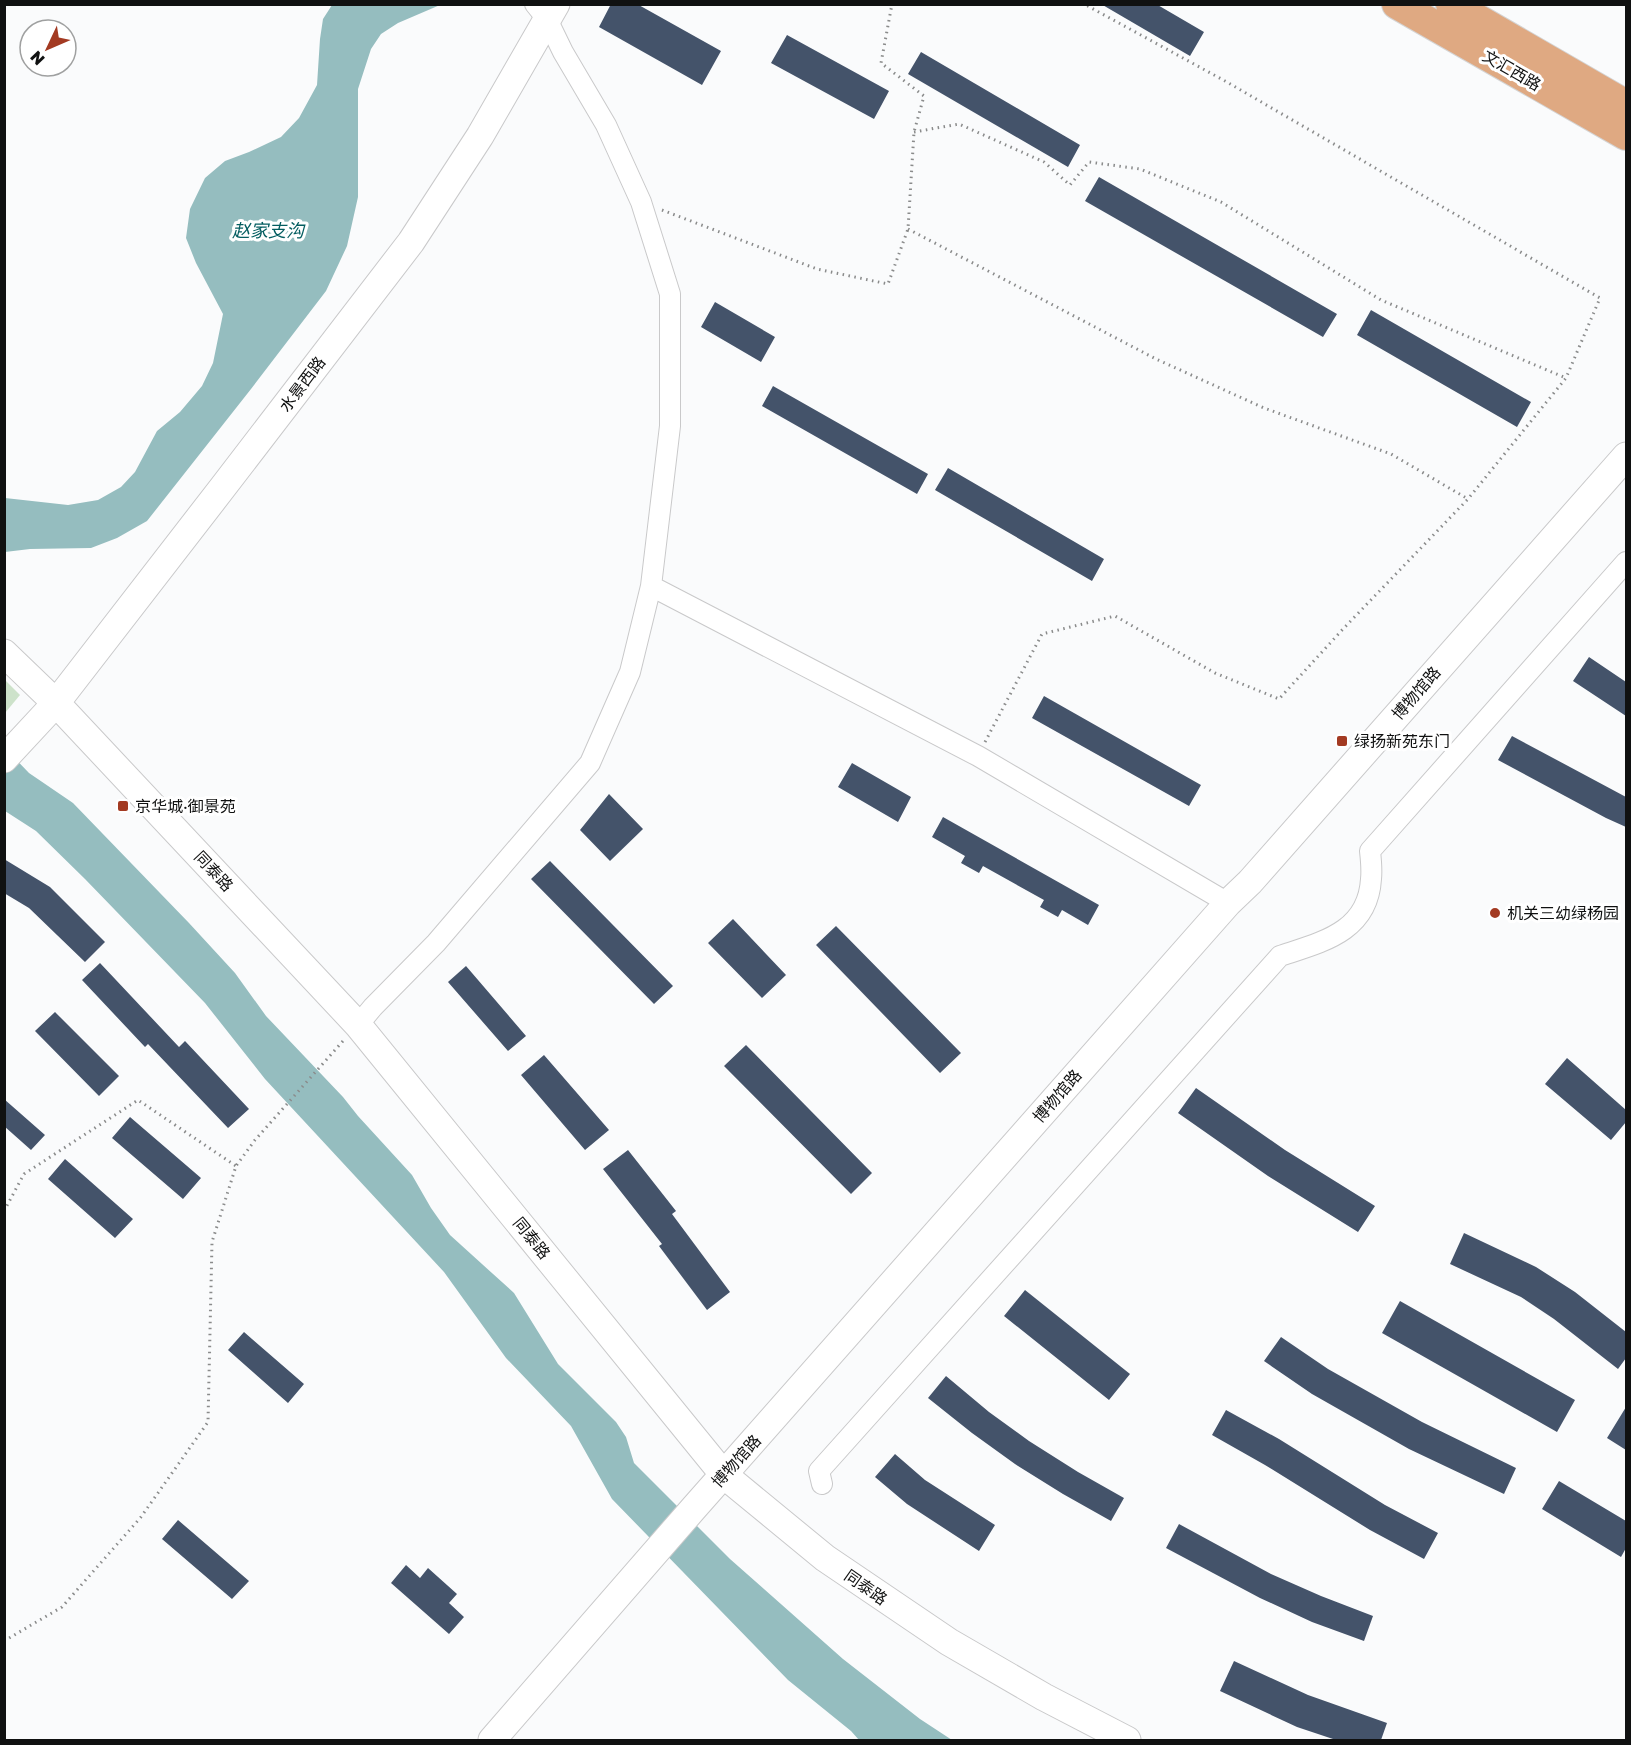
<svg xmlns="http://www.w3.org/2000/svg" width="1631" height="1745" viewBox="0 0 1631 1745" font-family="'Golos Text','Noto Sans SC',sans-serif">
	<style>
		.green { fill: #cde2ca }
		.water { fill: #95bdbf }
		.building { fill: #44536a }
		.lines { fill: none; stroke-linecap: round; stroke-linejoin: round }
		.street-casing { stroke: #c9c9ca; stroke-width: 22 }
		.secondary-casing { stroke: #c9c9ca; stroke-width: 29 }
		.primary-casing { stroke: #d4d4d4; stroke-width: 32 }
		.path { stroke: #8a8b8b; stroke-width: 3; stroke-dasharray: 1.5 4.5; stroke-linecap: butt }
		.street { stroke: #fff; stroke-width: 20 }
		.secondary { stroke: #fff; stroke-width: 27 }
		.primary { stroke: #dfa982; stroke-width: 30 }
		.poi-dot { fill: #a33a22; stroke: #fff; stroke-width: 2 }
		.labels { text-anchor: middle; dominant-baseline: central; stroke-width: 6; stroke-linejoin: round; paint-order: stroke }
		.street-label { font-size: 16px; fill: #101111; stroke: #fff }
		.poi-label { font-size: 16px; fill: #101111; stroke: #fff; text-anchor: start }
		.water-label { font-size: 18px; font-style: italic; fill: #045d60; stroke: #fff }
	</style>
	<rect width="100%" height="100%" fill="#fafbfc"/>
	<path class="green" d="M5,680L20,695L5,713Z"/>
	<path class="water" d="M332,5H440L398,23L381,34L371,49L358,89V197L347,246L326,291L251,389L147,521L117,538L91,548L30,549L5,552V498L68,505L98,500L121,487L135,472L157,431L180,412L202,386L213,363L223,314L196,263L186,238L190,209L205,178L225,161L249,152L281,137L299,118L317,85L320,39L323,19Z
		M4,747L29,773L73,803L189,923L235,973L266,1016L343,1097L358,1116L412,1175L431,1208L450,1235L514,1293L558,1364L616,1422L626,1437L634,1463L730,1559L843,1659L920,1719L952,1740H859L851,1731L788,1680L612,1499L571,1426L506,1358L444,1272L265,1079L205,1003L85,879L36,831L5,811Z"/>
	<path class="building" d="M611,4H637L721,51L702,85L599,27Z
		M1101,4H1156L1204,32L1190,56Z
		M787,35L889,91L874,119L771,63Z
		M921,52L1080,145L1068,167L908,74Z
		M1099,177L1337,314L1323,337L1085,201Z
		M715,302L775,337L761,362L701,327Z
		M1371,310L1531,402L1517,427L1357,335Z
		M773,386L928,474L917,494L762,406Z
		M948,468L1104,559L1092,581L935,490Z
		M1589,657L1626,682V716L1573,681Z
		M1044,696L1201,785L1189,806L1032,718Z
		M1512,736L1626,797V827L1606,818L1498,760Z
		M852,763L911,797L898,822L838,787Z
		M609,794L643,829L610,861L580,830Z
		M943,817L1099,905L1088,925L1062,910L1058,917L1040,907L1044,900L983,866L979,873L961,863L965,856L932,837Z
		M4,859L50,887L105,942L85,962L29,908L4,893Z
		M550,861L673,986L654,1004L531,879Z
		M733,919L786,975L762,998L708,943Z
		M836,926L961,1053L940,1073L816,945Z
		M100,963L179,1047L185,1041L249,1109L228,1128L148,1044L145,1047L82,980Z
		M466,966L526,1036L508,1051L448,982Z
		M55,1012L119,1076L99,1096L35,1031Z
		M746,1045L872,1173L851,1194L724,1066Z
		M544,1055L609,1130L585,1150L521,1075Z
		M1567,1058L1626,1110V1122L1611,1140L1545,1084Z
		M1196,1088L1285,1150L1375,1206L1358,1232L1268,1176L1178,1113Z
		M4,1099L45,1135L31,1150L4,1126Z
		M130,1117L201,1178L183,1199L112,1138Z
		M628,1150L676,1211L672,1214L730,1292L707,1310L659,1246L662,1244L603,1169Z
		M65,1159L133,1219L115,1238L48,1179Z
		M1464,1233L1536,1267L1575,1292L1626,1332V1358L1618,1369L1554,1319L1521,1297L1450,1264Z
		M1025,1290L1130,1374L1109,1400L1004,1316Z
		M1400,1301L1575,1400L1557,1432L1382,1333Z
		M244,1332L304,1384L288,1403L228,1350Z
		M1281,1337L1328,1369L1422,1422L1516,1468L1504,1494L1409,1449L1312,1394L1264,1361Z
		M946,1376L989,1412L1029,1441L1078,1472L1124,1498L1111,1521L1063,1494L1015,1464L972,1433L928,1398Z
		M1626,1407V1450L1607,1438Z
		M1226,1410L1279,1439L1385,1505L1438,1533L1424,1559L1370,1530L1265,1465L1212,1435Z
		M895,1454L925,1480L995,1525L979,1551L907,1504L875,1477Z
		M1559,1481L1626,1521V1548L1621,1557L1542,1509Z
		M178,1520L249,1581L232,1599L162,1539Z
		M1179,1524L1271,1574L1321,1596L1373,1616L1364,1641L1312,1622L1260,1598L1166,1548Z
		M406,1565L420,1578L428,1568L457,1594L449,1603L464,1617L449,1634L391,1583Z
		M1234,1661L1308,1695L1387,1723L1381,1740H1336L1297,1727L1220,1691Z"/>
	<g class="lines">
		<defs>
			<path id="street" d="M651,586L978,756L1228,903
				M358,1025L373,1007L436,943L590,763L630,672L651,586L670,426V294L641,202L606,125L563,52L547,19L535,4
				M822,1484L819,1471L1280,956C1322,942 1368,932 1371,879C1372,870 1371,860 1370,851L1626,562"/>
			<path id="secondary" d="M4,653L56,703L358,1025L724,1475L825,1558L949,1642L1044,1697L1127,1740
				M4,759L56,703L223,487L411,242L480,136L556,4
				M492,1740L693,1509L1228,903L1250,882L1626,456"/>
			<path id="primary" d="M1397,4L1626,135
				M1451,4L1626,105"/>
		</defs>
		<use href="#street" class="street-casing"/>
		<use href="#secondary" class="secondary-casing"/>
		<use href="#primary" class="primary-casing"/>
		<path class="path" d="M914,132L959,124L1044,162L1070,185L1089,162L1140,169L1221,202L1381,300L1566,378
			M662,210L817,269L888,284L908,229L914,132L924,96L881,63L892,4
			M908,229L1156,359L1264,408L1391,454L1468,499
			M985,742L1042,634L1115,616L1215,673L1279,699L1343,629L1468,499L1566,378L1600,298L1225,81L1084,4
			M4,1211L24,1174L138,1100L236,1166
			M4,1641L62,1607L141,1517L208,1422L212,1242L236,1166L255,1140L343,1041"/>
		<use href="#street" class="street"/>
		<use href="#secondary" class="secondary"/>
		<use href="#primary" class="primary"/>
	</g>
	<g class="poi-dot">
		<rect x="1336" y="735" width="12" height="12" rx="3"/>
		<rect x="117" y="800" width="12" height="12" rx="3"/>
		<circle cx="1495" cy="913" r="6"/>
	</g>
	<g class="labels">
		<g class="street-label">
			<text transform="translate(1512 70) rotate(30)">文汇西路</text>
			<text transform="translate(302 384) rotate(-53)">水景西路</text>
			<text transform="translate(1416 693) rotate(-49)">博物馆路</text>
			<text transform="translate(214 871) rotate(47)">同泰路</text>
			<text transform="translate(1057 1096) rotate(-49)">博物馆路</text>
			<text transform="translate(532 1238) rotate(51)">同泰路</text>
			<text transform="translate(736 1461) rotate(-48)">博物馆路</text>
			<text transform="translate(866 1587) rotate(35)">同泰路</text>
		</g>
		<g class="poi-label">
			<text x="1354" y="741">绿扬新苑东门</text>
			<text x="135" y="806">京华城·御景苑</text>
			<text x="1507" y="913">机关三幼绿杨园</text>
		</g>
		<g class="water-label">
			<text x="268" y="230">赵家支沟</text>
		</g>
	</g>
	<rect width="1631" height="1745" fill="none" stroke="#101111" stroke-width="12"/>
	<g transform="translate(48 48) rotate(226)"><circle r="28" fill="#ffffff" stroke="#9fa0a0" stroke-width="1.5"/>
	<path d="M0-4.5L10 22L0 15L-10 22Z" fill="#a33a22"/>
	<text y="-9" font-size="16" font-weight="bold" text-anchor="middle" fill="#101111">N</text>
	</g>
</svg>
